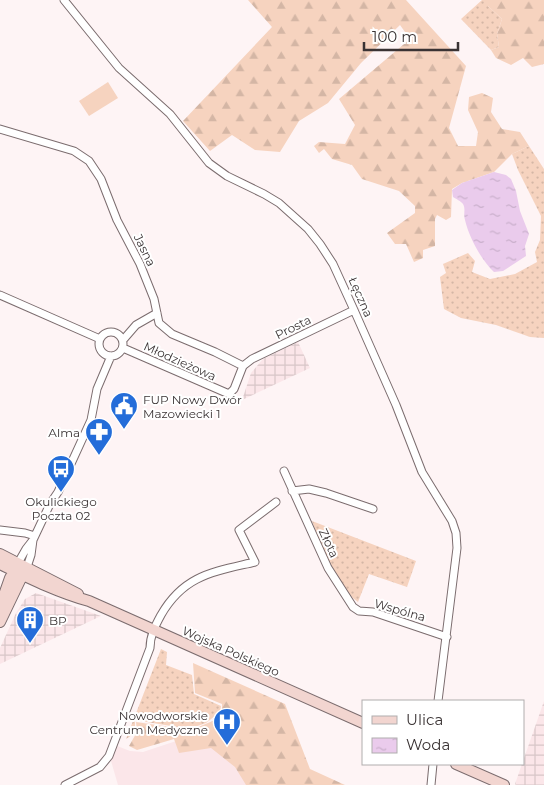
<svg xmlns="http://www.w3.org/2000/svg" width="544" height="785" viewBox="0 0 544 785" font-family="Montserrat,sans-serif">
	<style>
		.built { fill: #fbe6e9 }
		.industrial { fill: url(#industrial-grid) }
		.grass { fill: url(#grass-dots) }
		.forest { fill: url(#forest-firs) }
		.pitch { fill: #f6d3bf }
		.water { fill: url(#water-ripples) }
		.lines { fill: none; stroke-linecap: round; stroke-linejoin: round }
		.street-casing { stroke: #7b6c6e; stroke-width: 9 }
		.secondary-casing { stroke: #7b6c6e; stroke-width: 12 }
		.street { stroke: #fff; stroke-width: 7 }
		.secondary { stroke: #f2d5d0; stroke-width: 10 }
		.labels { text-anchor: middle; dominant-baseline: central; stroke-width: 4; stroke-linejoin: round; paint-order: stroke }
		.street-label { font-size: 12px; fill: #3a3334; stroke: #fff }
		.poi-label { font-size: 12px; fill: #3a3334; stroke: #fff; text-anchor: start }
	</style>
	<defs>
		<pattern id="industrial-grid" width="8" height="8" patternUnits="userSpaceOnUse" patternTransform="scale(1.25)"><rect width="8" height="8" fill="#fbe6e9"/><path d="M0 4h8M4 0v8" fill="none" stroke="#d8c6c8"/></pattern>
		<pattern id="grass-dots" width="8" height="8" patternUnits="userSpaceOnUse" patternTransform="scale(1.25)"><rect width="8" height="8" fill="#f6d3bf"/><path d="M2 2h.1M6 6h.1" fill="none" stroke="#d4b6a5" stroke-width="1.8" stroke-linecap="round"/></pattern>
		<pattern id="forest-firs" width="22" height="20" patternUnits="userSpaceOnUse" patternTransform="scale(1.25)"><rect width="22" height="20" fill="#f6d3bf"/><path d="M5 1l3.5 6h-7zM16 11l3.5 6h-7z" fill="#d4b6a5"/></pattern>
		<pattern id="water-ripples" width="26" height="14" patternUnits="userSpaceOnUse" patternTransform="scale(1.25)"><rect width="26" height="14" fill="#eacbec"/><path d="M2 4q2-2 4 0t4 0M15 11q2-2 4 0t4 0" fill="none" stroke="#c9afcb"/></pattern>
	</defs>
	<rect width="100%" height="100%" fill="#fef4f5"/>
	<path class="built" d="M282,706L307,785H118L111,761L112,744L130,751L143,752Z"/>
	<path class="industrial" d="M298,342L310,368L242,400L251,373L263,359Z
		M36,593L101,616L0,664V648L16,613L25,599Z
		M544,701V785H516L515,784Z"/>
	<path class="grass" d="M482,0H488V6L502,19L497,34L499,47L491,50L461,19Z
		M529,146L544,169V338L530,337L496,325L461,318L444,309L440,277L446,273L443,264L468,253L475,261L472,272L490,279L515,274L537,262L535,252L540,240L541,216L518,170L512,154Z
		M312,521L416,561L407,587L369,574L358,602C333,584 323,548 312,521Z
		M161,649L167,652L166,665L192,675L194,694L221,706L220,712L206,723L189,729L135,720V733L126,739Z"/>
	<path class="forest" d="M248,0H406L466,66L449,128L458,146H476L478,132L468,110L469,97L482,93L493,98L491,112L502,129L520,132L529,146L512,154L494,172L462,183L452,189L451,217L446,220L437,215L435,219V246L423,250V258L414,262L406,244H395L387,233L415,213V206L399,191L362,179L352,165L332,159L324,149L319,153L314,146L319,142L345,144L355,125L339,99L410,39L400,25L361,63L328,103L299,121L280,152L255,150L232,135L210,151L183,121L272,27Z
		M488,0H544V64L532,67L523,58L511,65L496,58L491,50L499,47L497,34L502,19L488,6Z
		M193,663L285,704L310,769L345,785H246L235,767L211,748L179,753L174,739L137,750L129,746L137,732L136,722L191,730L215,720L222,714V704L195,693Z"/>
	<path class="pitch" d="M108,82L118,98L89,116L79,101Z"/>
	<path class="water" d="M494,172L506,175L511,179L516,191L520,211L529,234L525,246L526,256L503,271L494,272C481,260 469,237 465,220C463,214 466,209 463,204C461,201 456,199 453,197L452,190L462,183Z"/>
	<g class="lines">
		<defs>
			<path id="street" d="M64,0L119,68L170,114L209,163L227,176L264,194L279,203L308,229L320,244L333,264L354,310L396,405L422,472L452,521L456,533L457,548L438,701
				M0,129L74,151L89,161L101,179L117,220L140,264L154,299L159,323L172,334L215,352L243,366
				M0,295L100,339
				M99 344a12 12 0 1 1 24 0a12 12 0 1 1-24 0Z
				M123,340L136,325L157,313
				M123,348L229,394L234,389L243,366
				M243,366L252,359L354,310
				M284,471L328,568L353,607L359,611L373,612L447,637
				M292,491L309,489L326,493L373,509
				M0,530L25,533L35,536
				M18,563L26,549L33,540L50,504L58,492L64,479L91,420L97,389L111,356
				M27,567L31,555L33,540
				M65,785L100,767L109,756L150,648C150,636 155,626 161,615C184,575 213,572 255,562L239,530L276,502
				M431,785L433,764"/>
			<path id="secondary" d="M0,554L78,594
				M0,564C29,578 57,592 89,601L363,723
				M0,606L10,578L17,566
				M0,622L25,570
				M456,764L504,785"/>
		</defs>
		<use href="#street" class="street-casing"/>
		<use href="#secondary" class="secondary-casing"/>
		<use href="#street" class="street"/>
		<use href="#secondary" class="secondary"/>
	</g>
	<defs>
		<symbol id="civic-pin" viewBox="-11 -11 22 30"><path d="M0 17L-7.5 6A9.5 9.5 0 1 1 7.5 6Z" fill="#246dd9" stroke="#fff"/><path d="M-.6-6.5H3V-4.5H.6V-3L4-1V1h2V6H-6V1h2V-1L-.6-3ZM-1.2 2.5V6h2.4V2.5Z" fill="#fff"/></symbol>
		<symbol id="pharmacy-pin" viewBox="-11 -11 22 30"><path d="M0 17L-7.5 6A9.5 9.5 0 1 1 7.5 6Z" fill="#246dd9" stroke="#fff"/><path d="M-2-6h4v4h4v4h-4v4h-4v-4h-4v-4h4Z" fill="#fff"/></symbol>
		<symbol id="bus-pin" viewBox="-11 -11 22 30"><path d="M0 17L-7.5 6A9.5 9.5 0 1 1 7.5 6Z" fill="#246dd9" stroke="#fff"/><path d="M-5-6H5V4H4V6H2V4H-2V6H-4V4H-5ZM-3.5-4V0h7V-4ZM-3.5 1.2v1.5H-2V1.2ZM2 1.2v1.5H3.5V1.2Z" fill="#fff"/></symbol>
		<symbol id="building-pin" viewBox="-11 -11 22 30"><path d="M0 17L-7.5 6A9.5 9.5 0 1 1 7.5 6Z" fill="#246dd9" stroke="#fff"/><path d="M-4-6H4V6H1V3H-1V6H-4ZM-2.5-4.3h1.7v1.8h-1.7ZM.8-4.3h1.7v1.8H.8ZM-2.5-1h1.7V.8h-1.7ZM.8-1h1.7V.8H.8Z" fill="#fff"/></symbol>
		<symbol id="hospital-pin" viewBox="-11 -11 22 30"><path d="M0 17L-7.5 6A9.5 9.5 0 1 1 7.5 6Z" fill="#246dd9" stroke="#fff"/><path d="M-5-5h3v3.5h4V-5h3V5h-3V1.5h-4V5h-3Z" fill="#fff"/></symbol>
	</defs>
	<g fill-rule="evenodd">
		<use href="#civic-pin" x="108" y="390" width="32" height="43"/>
		<use href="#pharmacy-pin" x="83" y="416" width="32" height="43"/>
		<use href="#bus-pin" x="45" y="453" width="32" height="43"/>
		<use href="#building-pin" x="14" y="604" width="32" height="43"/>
		<use href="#hospital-pin" x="211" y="706" width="32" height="43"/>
	</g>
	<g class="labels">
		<g class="street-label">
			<text transform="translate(145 250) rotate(64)">Jasna</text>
			<text transform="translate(361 297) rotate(66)">Łęczna</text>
			<text transform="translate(293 327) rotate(-26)">Prosta</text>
			<text transform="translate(180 361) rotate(24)">Młodzieżowa</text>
			<text transform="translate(329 543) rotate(65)">Złota</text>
			<text transform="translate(400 610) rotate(16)">Wspólna</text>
			<text transform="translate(231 651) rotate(24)">Wojska Polskiego</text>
		</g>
		<g class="poi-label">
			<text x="143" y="399">FUP Nowy Dwór<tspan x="143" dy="14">Mazowiecki 1</tspan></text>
			<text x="80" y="432" text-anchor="end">Alma</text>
			<text x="61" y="501" text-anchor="middle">Okulickiego<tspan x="61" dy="14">Poczta 02</tspan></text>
			<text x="49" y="620">BP</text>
			<text x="208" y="715" text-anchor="end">Nowodworskie<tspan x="208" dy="14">Centrum Medyczne</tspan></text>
		</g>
	</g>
	<rect x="362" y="700" width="162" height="65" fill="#ffffff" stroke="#b0adae"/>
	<rect x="372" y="716" width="25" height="8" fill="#f2d5d0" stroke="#b0adae"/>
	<text x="406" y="725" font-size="15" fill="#3a3334">Ulica</text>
	<rect x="372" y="738" width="25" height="15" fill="url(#water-ripples)" stroke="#b0adae"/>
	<text x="406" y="750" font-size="15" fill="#3a3334">Woda</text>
	<path d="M364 42v8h94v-8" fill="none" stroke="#3a3334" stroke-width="2.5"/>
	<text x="372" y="42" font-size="15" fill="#3a3334" stroke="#ffffff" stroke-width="4" paint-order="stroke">100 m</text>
</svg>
